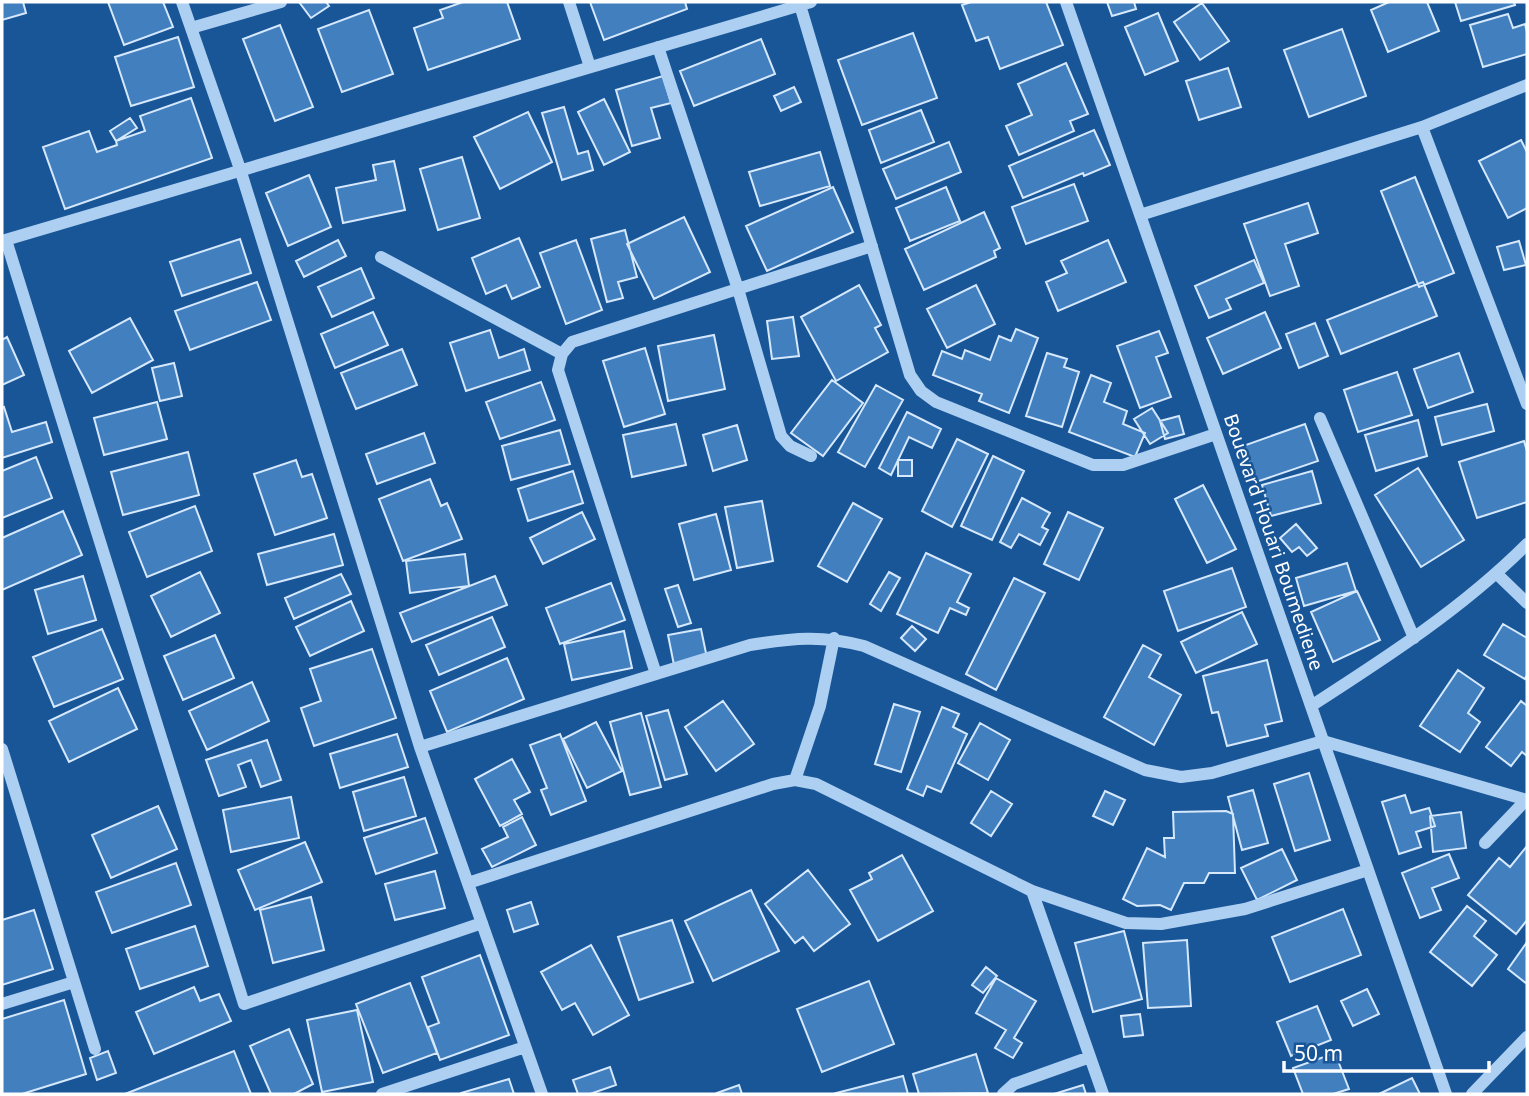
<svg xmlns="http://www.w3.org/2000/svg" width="1529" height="1096" viewBox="0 0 1529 1096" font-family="'Noto Sans',sans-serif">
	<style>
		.building { fill: #427fbf; stroke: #d5e8fc; stroke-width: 2 }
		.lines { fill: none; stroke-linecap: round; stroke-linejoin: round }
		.minor { stroke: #adcff1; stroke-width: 12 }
		.labels { text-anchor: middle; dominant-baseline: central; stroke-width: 5; stroke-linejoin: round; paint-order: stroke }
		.street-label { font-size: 19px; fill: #fff; stroke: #195698 }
	</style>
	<rect width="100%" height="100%" fill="#195698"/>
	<path class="building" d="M2,2H23L26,13L2,20Z
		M108,2H163L173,27L124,45Z
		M299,2H326L329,6L311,18Z
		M463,2H507L520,39L428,70L414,28L443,18L440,10Z
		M590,2H685L687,9L604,40Z
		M971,2H1046L1063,45L1000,69L988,37L976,41L962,5Z
		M1107,2H1134L1136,9L1112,16Z
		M1389,2H1427L1439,31L1388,52L1371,10Z
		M1455,2H1514L1515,5L1461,21Z
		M1202,3L1229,41L1200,60L1174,22Z
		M369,10L393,74L342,92L318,29Z
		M1158,13L1178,61L1145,75L1125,27Z
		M1508,14L1513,28L1525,24L1527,32V54L1483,67L1470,25Z
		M280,25L313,107L275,121L243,39Z
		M1342,29L1366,96L1309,117L1284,50Z
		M913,33L937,98L862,125L838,60Z
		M178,37L194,87L131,106L115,57Z
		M761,39L775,74L694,106L680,71Z
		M1066,63L1088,114L1070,121L1074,131L1019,155L1006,126L1032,115L1018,84Z
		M1228,68L1241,107L1199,120L1186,81Z
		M663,76L671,103L651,108L660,138L632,146L616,90Z
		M794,87L801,102L781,111L774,96Z
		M191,98L212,158L65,209L43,147L89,131L97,152L117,145L116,141L145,131L140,116Z
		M604,99L630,152L604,165L578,112Z
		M564,107L578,154L588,151L593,170L562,180L542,113Z
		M921,110L934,142L881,163L869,130Z
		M528,112L552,162L500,189L474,137Z
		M130,118L137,128L116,141L110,131Z
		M1094,130L1110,165L1084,176L1083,173L1023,198L1009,166Z
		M1521,140L1527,152V208L1508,218L1479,161Z
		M949,142L961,172L896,199L883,169Z
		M820,152L830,186L760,206L749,172Z
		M462,157L480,218L438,230L420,169Z
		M394,161L405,210L343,223L336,188L376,180L373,165Z
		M309,175L331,227L288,246L266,193Z
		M1415,177L1454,273L1419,287L1381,191Z
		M1074,184L1088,221L1026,244L1012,207Z
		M833,187L853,232L767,271L746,226Z
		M946,187L960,221L910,241L896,208Z
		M1308,203L1318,233L1285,244L1299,286L1270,296L1244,224Z
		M984,212L1000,248L994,251L996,257L924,290L905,249Z
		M684,217L710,272L654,299L627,244Z
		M625,230L637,277L618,282L623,298L607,302L591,239Z
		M519,238L540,287L512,299L506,285L486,294L472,258Z
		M240,239L251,273L182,296L170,262Z
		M338,240L346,256L304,277L296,261Z
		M576,240L602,310L566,324L540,253Z
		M1108,240L1126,282L1058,311L1046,282L1067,273L1061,261Z
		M1519,241L1526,265L1504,270L1497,247Z
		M1254,260L1264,283L1226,299L1231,309L1209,318L1195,286Z
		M361,268L374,298L332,317L318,287Z
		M257,282L271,320L190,350L175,311Z
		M1423,282L1437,316L1341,354L1327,320Z
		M859,285L881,325L875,328L888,352L836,381L801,317Z
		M976,285L995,324L947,348L927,309Z
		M373,312L388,345L335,368L321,334Z
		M1265,312L1281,348L1223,374L1207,338Z
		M793,317L799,356L772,359L767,321Z
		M130,318L153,360L92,393L69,351Z
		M1315,323L1328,356L1299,368L1286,334Z
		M1016,329L1038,338L1009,413L979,401L982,394L933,375L942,351L962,359L965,350L990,360L999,336L1011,341Z
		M490,330L499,358L524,349L530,370L466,391L450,343Z
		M1159,331L1168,353L1156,357L1171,397L1140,408L1117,346Z
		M714,335L725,389L668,401L658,346Z
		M7,337L24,375L2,385V340Z
		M645,348L665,414L624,427L603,361Z
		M402,349L417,385L356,409L341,373Z
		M1047,353L1067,359L1064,367L1079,372L1062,427L1026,416Z
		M1459,353L1473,392L1428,408L1414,369Z
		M174,363L182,396L160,401L152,368Z
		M1397,372L1412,415L1358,432L1344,390Z
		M1091,375L1111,383L1104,402L1127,411L1123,424L1145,433L1135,457L1069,432Z
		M832,380L863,403L823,456L791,433Z
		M541,382L555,420L500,439L486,402Z
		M876,385L903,400L865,467L838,452Z
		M157,402L167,439L104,455L94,418Z
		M1487,404L1494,431L1442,445L1435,417Z
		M4,407L12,432L46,422L52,442L2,458V408Z
		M1152,408L1168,433L1150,444L1134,419Z
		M907,412L941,429L932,448L909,437L891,475L879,468Z
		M1179,416L1184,434L1165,439L1160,421Z
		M1418,420L1427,456L1376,471L1365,435Z
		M676,424L686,465L632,477L623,435Z
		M1305,424L1318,461L1256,482L1243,446Z
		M737,425L747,460L713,471L703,435Z
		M560,430L570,464L511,480L502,446Z
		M424,433L435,463L377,484L366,454Z
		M957,439L988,454L952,527L922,511Z
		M1524,441L1527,451V502L1477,518L1459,462Z
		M188,452L199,495L123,515L111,472Z
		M993,456L1024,471L992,540L961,526Z
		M36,457L52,498L2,518V471Z
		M296,460L302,477L312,474L327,518L275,535L254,474Z
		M898,460H912V476H898Z
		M1418,468L1464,540L1421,567L1375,495Z
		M573,471L583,503L528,521L518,489Z
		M1312,471L1321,503L1271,516L1262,485Z
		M430,479L441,506L447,503L462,539L403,561L379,499Z
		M1203,485L1236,549L1207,563L1175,499Z
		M1022,498L1050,513L1042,527L1048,530L1040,545L1019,534L1011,548L1000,542Z
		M762,501L773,561L737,568L725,507Z
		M853,503L882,519L847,582L818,566Z
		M195,506L212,551L147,577L129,532Z
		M63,511L82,555L2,590V538Z
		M582,512L595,539L543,564L530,538Z
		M1068,512L1103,528L1079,580L1044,564Z
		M716,514L731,570L694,580L679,524Z
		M1296,524L1317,548L1307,556L1299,547L1292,552L1280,538Z
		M334,534L343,565L267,585L258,554Z
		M926,553L971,574L957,602L969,608L966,615L950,608L938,633L897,614Z
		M465,554L469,586L410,593L406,561Z
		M1347,563L1356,591L1304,606L1296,578Z
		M1232,568L1246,607L1178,631L1164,591Z
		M200,572L220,613L171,637L151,596Z
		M889,572L900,578L881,611L870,604Z
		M341,574L351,594L294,619L285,598Z
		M83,576L96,620L48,634L35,590Z
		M495,576L507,605L412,642L400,613Z
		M1014,578L1045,593L996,690L966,674Z
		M611,583L625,620L560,644L546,608Z
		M678,585L691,623L678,627L665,589Z
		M1357,591L1380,640L1333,662L1311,612Z
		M351,601L364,631L310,656L296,627Z
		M1242,612L1257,644L1196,673L1181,642Z
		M492,617L505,647L439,675L426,645Z
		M1503,624L1527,638V675L1525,679L1484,655Z
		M912,626L926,639L915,651L901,638Z
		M102,629L123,679L54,707L33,657Z
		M701,629L707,658L674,665L668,635Z
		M624,631L632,668L572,680L564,644Z
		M215,635L234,678L183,700L164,656Z
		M1143,645L1161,655L1149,677L1181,695L1154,745L1104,717Z
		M372,649L396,718L314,746L301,708L321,701L310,669Z
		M507,658L524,699L447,732L430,691Z
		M1267,660L1282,721L1265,725L1268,736L1227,746L1218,712L1212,713L1203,676Z
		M1458,670L1484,688L1468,713L1480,722L1460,752L1420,726Z
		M252,682L269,721L207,750L189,711Z
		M118,688L137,729L69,762L49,721Z
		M723,701L754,744L716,771L685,727Z
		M1521,701L1527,706V756L1522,752L1511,766L1486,747Z
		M894,704L920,712L901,772L875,764Z
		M942,707L959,714L953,727L967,734L941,792L927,786L923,796L907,789Z
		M668,710L687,774L665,780L646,716Z
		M641,713L661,787L630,795L610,722Z
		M596,722L622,771L587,788L563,739Z
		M980,723L1010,740L988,780L958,763Z
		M397,734L408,767L340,788L330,754Z
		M560,734L586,801L551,815L541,790L547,788L530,745Z
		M267,740L281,780L261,787L251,760L238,765L246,787L219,796L206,760Z
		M512,759L530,792L514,800L522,814L500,826L475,779Z
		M1309,773L1330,840L1295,851L1274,784Z
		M404,777L416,816L364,831L353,792Z
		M1253,790L1268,843L1242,850L1228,797Z
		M991,791L1012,804L991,836L971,823Z
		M1105,791L1125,800L1113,825L1093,816Z
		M1405,795L1411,813L1429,808L1435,826L1416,832L1421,847L1399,854L1382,802Z
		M291,797L299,838L231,852L223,810Z
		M158,806L177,849L111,878L92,835Z
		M1226,811L1233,814L1235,873H1209L1204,883H1184L1171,910L1160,905L1137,906L1123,899L1147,848L1165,857L1164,838H1174L1173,812Z
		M1461,812L1466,848L1433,852L1430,816Z
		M522,817L536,845L492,867L482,849L508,837L503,827Z
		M425,818L437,853L376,874L364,838Z
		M305,842L322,882L255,910L238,870Z
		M1527,846V920L1516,934L1468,895L1499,858L1510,867Z
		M1282,849L1297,880L1257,900L1241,868Z
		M1449,854L1459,878L1432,888L1441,910L1420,918L1402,873Z
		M902,855L933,911L878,941L850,890L872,879L869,873Z
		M176,863L191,905L112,933L96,892Z
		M808,870L850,924L814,951L803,937L795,943L765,904Z
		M435,871L445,908L395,920L385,884Z
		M751,890L779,951L713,981L685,921Z
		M311,897L324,950L273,963L260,910Z
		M531,902L538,924L514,932L507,910Z
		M1467,906L1486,921L1474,936L1497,955L1472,986L1430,952Z
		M1343,909L1361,955L1290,982L1272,937Z
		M34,910L53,969L2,985V920Z
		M672,920L693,982L639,1000L618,937Z
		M195,926L208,966L140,989L126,949Z
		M1124,931L1142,999L1093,1012L1075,943Z
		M1187,940L1191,1006L1148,1008L1143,943Z
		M1527,942V984L1508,969Z
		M591,945L629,1015L593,1035L575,1003L562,1010L541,972Z
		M480,955L509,1035L440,1060L428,1027L439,1023L422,977Z
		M986,967L997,976L983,993L972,985Z
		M996,978L1036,1001L1014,1038L1022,1043L1013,1058L995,1048L1006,1030L976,1013Z
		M869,981L894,1044L822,1072L797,1009Z
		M410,983L437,1053L383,1073L356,1004Z
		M194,987L200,1001L219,994L231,1021L154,1054L136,1012Z
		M1367,989L1379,1014L1353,1026L1341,1001Z
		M64,1000L86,1074L22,1094H2V1019Z
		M1317,1006L1331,1040L1291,1056L1277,1022Z
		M357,1010L373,1082L322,1092L307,1020Z
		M1140,1014L1143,1035L1124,1037L1121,1016Z
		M289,1029L313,1084L294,1094H271L250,1046Z
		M108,1051L116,1073L97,1080L90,1058Z
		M234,1051L251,1094H125Z
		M1335,1053L1349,1089L1333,1094H1303L1293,1068Z
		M976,1054L988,1093L919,1094L913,1074Z
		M610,1067L616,1085L590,1094H578L573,1080Z
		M903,1076L908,1094H837L836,1093Z
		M1412,1078L1420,1094H1379Z
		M509,1079L514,1094H461V1093Z
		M739,1085L742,1094H718L717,1093Z
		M1083,1085L1086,1094H1054Z"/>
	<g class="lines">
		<path class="minor" d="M182,2L240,169L420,747L542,1094
			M569,2L590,67
			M1066,2L1446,1094
			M800,5L910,375L921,391L936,402L1093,465H1123L1216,434
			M191,28L281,2
			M658,47L738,289L781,436L790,446L811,456
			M1422,127L1527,404
			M1140,215L1422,127L1527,85
			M6,240L244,1004L482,923
			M2,241L811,2
			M381,257L562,354
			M1320,418L1414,638
			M1497,574L1527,603
			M656,674L558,370L562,354L572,342L872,246
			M1311,706C1387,657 1463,608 1527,544
			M420,747L750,645C794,638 821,635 864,646L1145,770L1181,777L1212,773L1323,741L1527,800
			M2,749L95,1049
			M795,780L820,706L834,638
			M1485,843L1527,799
			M468,883L773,784L795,780L816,784L1032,891L1126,923L1161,924L1245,909L1368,870
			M1032,891L1103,1094
			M2,1004L74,982
			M382,1094L525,1047
			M1003,1094L1014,1084L1090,1057
			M1472,1094L1527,1037"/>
	</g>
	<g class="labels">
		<g class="street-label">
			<text transform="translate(1274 542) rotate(71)">Bouevard Houari Boumediene</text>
		</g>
	</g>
	<rect width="1529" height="1096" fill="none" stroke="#ffffff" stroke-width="7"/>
	<path d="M1284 1061v10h205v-10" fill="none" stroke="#ffffff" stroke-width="3.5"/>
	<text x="1294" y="1061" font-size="21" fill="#ffffff" stroke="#195698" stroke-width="5" paint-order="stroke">50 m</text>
</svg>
